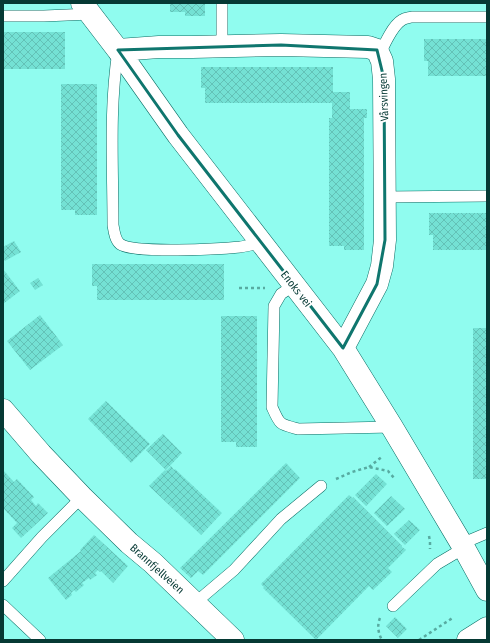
<svg xmlns="http://www.w3.org/2000/svg" width="490" height="643" viewBox="0 0 490 643" font-family="'Fira Sans Condensed',sans-serif">
	<style>
		.building { fill: url(#building-cross-hatch) }
		.lines { fill: none; stroke-linecap: round; stroke-linejoin: round }
		.service-casing { stroke: #086c63; stroke-width: 12 }
		.minor-casing { stroke: #086c63; stroke-width: 23 }
		.tertiary-casing { stroke: #086c63; stroke-width: 23 }
		.path { stroke: #57aba1; stroke-width: 2.5; stroke-dasharray: 3 3; stroke-linecap: butt }
		.service { stroke: #fff; stroke-width: 11 }
		.minor { stroke: #fff; stroke-width: 22 }
		.tertiary { stroke: #fff; stroke-width: 22 }
		.marked { fill: none; stroke: #0f766e; stroke-width: 3; stroke-linejoin: round }
		.labels { text-anchor: middle; dominant-baseline: central; stroke-width: 4; stroke-linejoin: round; paint-order: stroke }
		.street-label { font-size: 11px; fill: #063934; stroke: #fff }
	</style>
	<defs>
		<pattern id="building-cross-hatch" width="8" height="8" patternUnits="userSpaceOnUse"><rect width="8" height="8" fill="#74e1d4"/><path d="M0 0l8 8M0 8l8-8" fill="none" stroke="#63c2b7"/></pattern>
	</defs>
	<rect width="100%" height="100%" fill="#90fcef"/>
	<path class="building" d="M170,3H205V16H185V12H170Z
		M3,32H65V69H3Z
		M424,39H487V76H428V61H424Z
		M201,67H333V92H350V109H367V118H364V250H344V246H329V118H332V103H205V88H201Z
		M61,84H97V215H75V210H61Z
		M429,213H487V250H433V235H429Z
		M14,241L21,252L5,261L3,257V247Z
		M92,264H224V300H97V286H92Z
		M3,269L20,291L3,304Z
		M38,278L43,285L35,290L30,283Z
		M40,315L63,345L30,370L7,341Z
		M221,316H257V447H236V442H221Z
		M473,328H487V479H473Z
		M106,401L150,444L131,463L88,419Z
		M163,434L182,453L166,470L146,450Z
		M286,463L300,478L203,575L198,571L191,578L180,568Z
		M171,466L174,470L175,469L222,513L201,535L149,486L165,470L166,471Z
		M3,470L14,482L17,479L34,497L31,500L36,506L38,503L48,513L21,538L12,528L17,523L3,508Z
		M376,474L387,484L366,506L355,495Z
		M349,495L353,498V497L402,546V547L406,550L388,568L392,572L373,590L369,586L316,640L263,588L264,587L261,584Z
		M391,496L405,509L387,526L374,513Z
		M409,520L420,530L405,545L394,534Z
		M94,535L128,566L113,583L101,571L100,572L98,570L95,573L97,575L90,580L89,578L82,583L84,585L76,592L74,590L71,593L72,595L66,600L48,578L81,551L80,550Z
		M395,617L407,629L398,638L386,626Z"/>
	<g class="lines">
		<defs>
			<path id="service" d="M222,3V47
				M3,16H44L90,14
				M118,51C109,108 113,167 113,225C114,231 115,240 120,244C134,254 220,249 240,247C247,246 254,244 261,243
				M379,56C384,45 392,26 402,20C405,18 408,18 412,17H487
				M385,197L487,196
				M294,285L281,294L274,306L272,407C280,425 279,424 298,429L392,427
				M461,544L487,533
				M3,581L42,537L82,497
				M195,603L234,570L281,519L321,486
				M3,605L40,640
				M393,606L437,564L464,548"/>
			<path id="minor" d="M82,3L118,50L178,135L343,348L392,427L464,548L487,590
				M118,50L159,47H192L281,45L368,47L377,50L382,61L384,79L385,240L382,266L377,284L343,348
				M3,410L41,454L82,497L129,543L153,563L233,640"/>
			<path id="tertiary" d="M468,640L487,628"/>
		</defs>
		<use href="#service" class="service-casing"/>
		<use href="#minor" class="minor-casing"/>
		<use href="#tertiary" class="tertiary-casing"/>
		<path class="path" d="M239,288H265
			M369,467L383,456
			M336,479L352,472L369,467L388,471L395,479
			M429,536L430,541V549
			M380,618C377,625 378,633 382,640
			M419,640L454,617"/>
		<use href="#service" class="service"/>
		<use href="#minor" class="minor"/>
		<use href="#tertiary" class="tertiary"/>
	</g>
	<path class="marked" d="M281,45L377,50L384,79L385,240L377,284L343,348L178,135L118,50Z"/>
	<g class="labels">
		<g class="street-label">
			<text transform="translate(384 97) rotate(-92)">Vårsvingen</text>
			<text transform="translate(296 289) rotate(52)">Enoks vei</text>
			<text transform="translate(157 569) rotate(42)">Brannfjellveien</text>
		</g>
	</g>
	<rect width="490" height="643" fill="none" stroke="#063934" stroke-width="8"/>
</svg>
